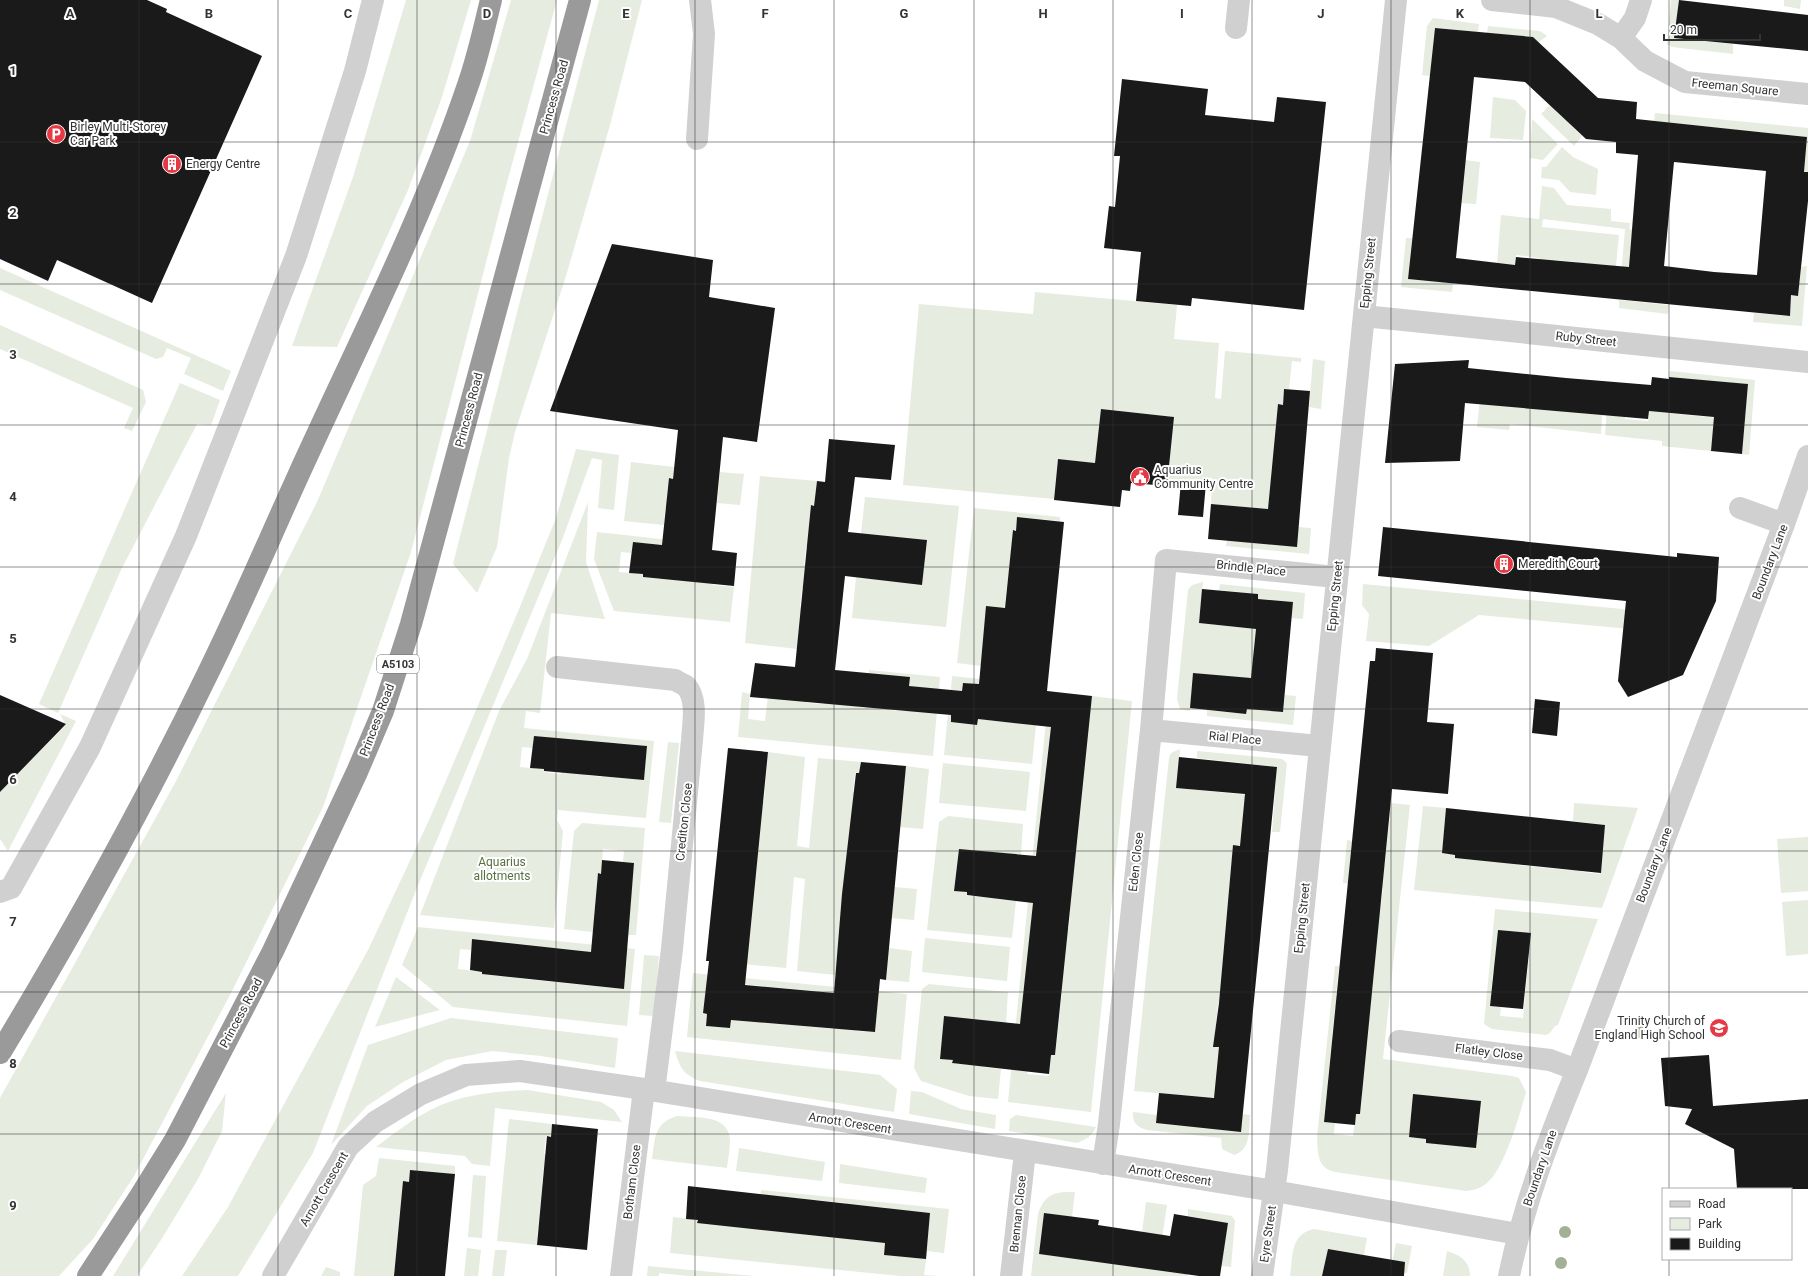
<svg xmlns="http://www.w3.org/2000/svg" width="1808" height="1276" viewBox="0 0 1808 1276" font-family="Roboto,sans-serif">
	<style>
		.green { fill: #e6ecdf; fill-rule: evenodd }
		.building { fill: #1a1a1a; fill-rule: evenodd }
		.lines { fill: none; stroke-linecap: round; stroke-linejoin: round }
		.minor { stroke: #d0d0d0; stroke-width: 22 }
		.highway { stroke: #9a9a9a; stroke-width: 22 }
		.tree { fill: #a2b095 }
		.grid { fill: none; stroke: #333; stroke-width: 1; stroke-opacity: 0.55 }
		.labels { text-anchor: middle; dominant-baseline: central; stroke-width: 4; stroke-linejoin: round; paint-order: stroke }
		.shield { fill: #fff; stroke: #707070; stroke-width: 1 }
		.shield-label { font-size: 11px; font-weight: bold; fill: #333 }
		.street-label { font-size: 12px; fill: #333; stroke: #fff }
		.poi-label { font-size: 12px; fill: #333; stroke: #fff; text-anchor: start }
		.park-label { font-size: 12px; fill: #56703f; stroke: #fff }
		.grid-label { font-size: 13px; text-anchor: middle; font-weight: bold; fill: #333; stroke: #fff; stroke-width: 4; stroke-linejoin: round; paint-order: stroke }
	</style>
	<rect width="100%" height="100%" fill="#fff"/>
	<path class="green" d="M406,0H471L442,97L408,190L337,347L292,346L353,177Z
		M511,0H557L503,197L411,552L323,807L230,995L134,1176L93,1239L59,1276H0V1098L175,783L317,502L470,141Z
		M599,0H642L610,125L566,276L515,432L509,458L497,547L477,593L453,564L521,297Z
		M1671,0H1679L1675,38L1733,44V54L1672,47L1667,44Z
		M1784,0H1801L1800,9L1784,6Z
		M1433,18L1479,24L1478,32L1435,28L1430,76L1422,75L1427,26Z
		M1488,26L1540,31L1547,36L1539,42L1533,37L1487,33Z
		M1493,97L1515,100L1526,111L1523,140L1490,138Z
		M1550,105L1582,136L1574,146L1541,114Z
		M1655,113L1808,128V172H1804L1807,137L1654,121Z
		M1532,119L1558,144L1543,160L1530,158Z
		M1562,147L1573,157L1598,169L1596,195L1570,192L1559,180L1541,178L1542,167H1546Z
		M1465,160L1480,162L1476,204L1461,203Z
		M1542,186L1554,188L1567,205L1611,209V221L1630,223L1629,229L1667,233L1664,270L1621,276L1625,229L1543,219L1542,227L1619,235L1616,266L1594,264L1576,271L1577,262L1555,260L1554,269L1539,267V258L1516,255L1515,265L1497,263L1501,215L1539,219Z
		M1406,238H1412L1408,279L1453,283L1452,292L1401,287Z
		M1807,266L1802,326L1753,322L1754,313L1790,316L1791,295H1798L1801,267Z
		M0,268L231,371L223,391L184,374L191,358L167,348L163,357L156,359L0,290Z
		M1035,292L1177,305L1174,339L1219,343L1215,398L1221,399L1225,351L1301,358V362L1292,361L1289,389H1284L1283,405H1278L1276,427L1284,428L1272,465L1269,509L1211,504L1212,478H1209L1206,483L1168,480L1173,417L1102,409L1095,463L1058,459L1054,499L903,485L919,304L1033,314Z
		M1619,300L1669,305L1668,314L1619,308Z
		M0,325L143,390L146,402L132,431L124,428L133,408L0,349Z
		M1313,359L1325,361L1321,409L1309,407Z
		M1483,370L1579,413L1602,415L1601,434L1510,424L1509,430L1477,427Z
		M1670,371L1755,380L1749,455L1742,454L1748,384L1669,377Z
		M180,383L220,400L211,425L197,424L121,570L58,713L39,704Z
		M1607,408L1625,409V419L1648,421L1649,411L1718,418L1713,431L1711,451L1662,446V441L1605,435Z
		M576,449L619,455L614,510L598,508L602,460L592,458L562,540L416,890L313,1153L238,1276H182L228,1207L369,948L430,818L517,614L556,518Z
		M631,462L674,467L673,479L669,478L667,497L671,510L665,509L664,525L624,521Z
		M720,472L744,474L740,505L717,503Z
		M760,476L817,481L814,506L811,505L809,524L813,525L811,547H806L804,565L809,566L807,588H802L800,607L805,608L799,629L797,649L745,643Z
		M865,497L959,506L946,627L852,618L856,577L922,584L927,540L861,534Z
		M588,502L586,562L605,619L551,613L540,713L526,711L524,728L654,741L646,818L558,810L557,820L563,831L554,928L420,915L499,711L527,659ZM534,736L564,740L616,754L617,743L647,746L644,780L603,773L602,777L585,775L586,772L561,769V774L544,772V769L520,767L522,747L533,748Z
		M974,508L1060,517V521L1017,517L1016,531L1014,530L997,668L957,663Z
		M1298,527L1311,528L1309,554L1226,546L1227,540Z
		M597,532L706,544L663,545L633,542L632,553L621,552L619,572L643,574V577L660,579V576L702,583V580L713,582V585L734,587L730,622L614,611L594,559Z
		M1203,582L1199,623L1256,629L1252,679L1193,673L1190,711L1180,709L1177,699L1188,590L1192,585Z
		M1220,584L1305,593L1303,619L1291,618L1292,602L1258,599V594L1219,590Z
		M1363,584L1643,611L1641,630L1479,615L1429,646L1366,641L1369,614L1362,605Z
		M869,670L940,677L933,756L738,737L742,692L750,694L748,719L765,721L768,696L807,700V703L824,704V700L865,708L866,705L890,707V710L906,711L909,677L867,685Z
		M952,676L998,681V686L963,683L962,691L951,690Z
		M1049,691L1054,692L1050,727L1063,728L1062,734L1050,733L1046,767L1058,776L1045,775L1042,809L1045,895L1033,904L1025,980L1037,981L1027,1074L1049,1076L1051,1055H1055L1062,992L1058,991C1064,970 1066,951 1065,928H1069L1070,908L1066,906L1092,696L1132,701L1091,1112L1008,1102Z
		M1285,695L1296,696L1293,725L1207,716V710L1246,714L1247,709L1283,712Z
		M60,714L76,721L8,851L0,839V782L7,785L66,725Z
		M948,714L951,715V722L977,725L978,719L1036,725L1032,764L944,755Z
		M668,742L679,743L671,823L659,822Z
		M1180,749L1177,788L1248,795L1243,846L1233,845L1222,969L1226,1004L1218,1003L1214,1046L1223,1048L1217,1098L1134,1091L1169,758L1171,753Z
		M1197,751L1282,759L1287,763L1280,832H1272L1277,767L1197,758Z
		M768,752L805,757L797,846L809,848L818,758L861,762L859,773H855L853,792H858L836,975L797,971L805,879L794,877L786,968L742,964L759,801H764Z
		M943,763L1030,772L1026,811L939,803Z
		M906,766L929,769L923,829L899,827Z
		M1391,803L1410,805L1383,1059L1512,1076L1519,1078L1526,1092C1520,1114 1505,1167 1488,1182C1482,1188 1475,1190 1466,1191L1335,1172C1317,1168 1318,1153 1317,1137L1335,966H1339L1336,996L1347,997L1335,1008L1332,1037L1343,1039L1331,1050L1328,1080L1339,1082L1327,1092L1324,1122L1335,1123L1334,1134L1353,1136L1356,1114H1360L1362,1096L1358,1095L1364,1072L1366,1054H1362L1368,1030L1374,970H1370C1377,946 1378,930 1376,906L1381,905L1383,888L1378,887L1385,863ZM1413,1094L1442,1144L1426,1142V1139L1409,1137Z
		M1574,803L1638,808L1602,908L1414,890L1423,806L1446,808L1442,853L1455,855V858L1472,860V856C1488,862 1500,863 1517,861V865L1568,870L1582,868V872L1600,874L1605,825L1573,821Z
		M948,816L1023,824L1021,855L959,849L954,890L967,892V896L987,897L997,896V899L1016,901L1012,938L927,930L939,822Z
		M582,823L645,828L636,935H627L634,863L623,862L624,851L603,849L601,874L598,873L593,932L564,929L574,831Z
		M1808,837V891L1781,893L1777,839Z
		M1347,840L1352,841L1349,870L1360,872L1359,885L1343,883Z
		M894,887L917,889L914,920L891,918Z
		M1808,900V954L1786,956L1782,902Z
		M1495,909L1598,919L1558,1025L1555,1026L1550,1033L1546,1035L1492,1029L1484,1024ZM1498,930L1531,933L1523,1018L1500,1016L1501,1007L1490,1006L1493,971L1504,972L1495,961Z
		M418,927L635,949L627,1026L453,1007L402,965ZM473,939L502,942V953L555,948L585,951L596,963L597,952L627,955L624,989L524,979L500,973L499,976L483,974L482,972L458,969L460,949L471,950Z
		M925,938L1010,947L1007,981L922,972Z
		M889,948L912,951L909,982L886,980Z
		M644,955L659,956L654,1016L639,1015Z
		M693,973L907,994L901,1060L687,1037ZM718,982L878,997L875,1032L856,1031V1028L834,1026V1029L731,1019L730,1028L706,1026L707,1014L703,1013L706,990Z
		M396,977L440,1010L375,1027Z
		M929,984L1008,992L1006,1023L944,1017L940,1058L953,1060V1063L972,1065L983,1063V1067L1001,1069L998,1099L969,1096L921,1081L914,1068L922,989Z
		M451,1018L618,1038L615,1068L541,1056L492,1051L446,1060L403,1082L367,1106L331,1145L368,1045Z
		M675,1051L880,1075L897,1089L894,1112L700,1081C683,1074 680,1068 675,1051Z
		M528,1090L601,1102L614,1110L622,1122L495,1108L490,1166L472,1164L465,1156L376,1147C399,1130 422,1111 449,1102C475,1093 502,1091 528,1090Z
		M911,1091L922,1092L961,1109L996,1115L995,1129L909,1114Z
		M226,1093L222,1131L198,1179L161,1240L137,1276H113Z
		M1133,1112L1157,1115L1156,1123L1243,1114L1250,1115C1249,1130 1251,1150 1234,1155L1222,1149L1221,1138L1147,1130C1137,1127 1132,1122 1133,1112Z
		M1016,1115L1096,1127C1092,1136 1087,1139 1077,1143L1009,1131L1010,1119Z
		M677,1116C696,1118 729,1114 730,1140C730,1149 728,1159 727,1168L652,1159C655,1138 654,1123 677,1116Z
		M509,1119L552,1124L551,1137L546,1136L544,1154L550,1155L549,1168L544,1167L542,1185H548C539,1201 539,1210 543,1228H538L537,1245L497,1241Z
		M739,1148L825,1162L822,1181L736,1171Z
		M379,1158L455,1166V1174L411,1170L409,1182L403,1181L394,1276H354L363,1185L376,1176Z
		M840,1164L927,1178L925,1193L839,1183Z
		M473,1175L486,1176L482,1238L468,1237Z
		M761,1190L949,1209L944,1253L927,1251L924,1275L939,1276H900L670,1253L673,1217L698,1220L697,1222L885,1243L884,1255L908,1257L927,1247L930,1213L901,1210L887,1219L888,1208L858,1205L845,1214L846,1203L816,1200L815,1211L803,1209L804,1199L773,1196L759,1205Z
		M1063,1192H1075L1072,1217L1044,1213L1039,1254L1153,1269L1142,1233L1146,1202L1167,1205L1159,1258L1190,1261L1187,1276H1031L1038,1214C1043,1200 1048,1194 1063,1192Z
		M1188,1209L1232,1216L1235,1221L1231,1267L1221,1266L1228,1223L1188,1216Z
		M1314,1229L1367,1238L1364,1255L1328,1249L1322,1276H1290C1293,1256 1290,1234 1314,1229Z
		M1396,1243L1412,1246L1407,1273L1395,1271L1394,1276H1360L1361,1269L1390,1274Z
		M467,1248L481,1250L478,1276H464Z
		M495,1250H507L504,1276H492Z
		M1447,1251C1460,1255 1470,1261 1470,1276H1443Z
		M648,1266L754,1276H689L659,1273V1276H647Z
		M326,1267L340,1272V1276H321Z"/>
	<path class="building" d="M0,0H147L167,9L166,12L262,56L152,303L57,260L48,281L0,259Z
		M1679,0L1808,15V51L1674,38Z
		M1435,28L1533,37L1598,98L1637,102L1636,119L1807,137L1804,172H1808V201L1798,296L1791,295L1790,316L1408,279ZM1474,77L1525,82L1586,139L1616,142V153L1638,155L1629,267L1516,257L1515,265L1456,258ZM1674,162L1766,171L1757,275L1714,272L1664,266Z
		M1122,79L1208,89L1205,115L1274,122L1277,97L1326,102L1304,310L1192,298L1191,306L1136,301L1141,252L1104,248L1109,206L1115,207L1120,156H1114Z
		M612,244L713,260L709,297L775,308L757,442L723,437L712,550L737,553L734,586L643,577V574L629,573L633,542L662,545L669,478L673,479L678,430L550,411Z
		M1469,360L1468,368L1566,378L1651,385L1652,377L1669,379V377L1748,384L1742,454L1711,451L1714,417L1649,411L1648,419L1465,403L1460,461L1385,463L1395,364Z
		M1284,389L1310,391L1297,547L1208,539L1211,504L1268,509L1278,404L1283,405Z
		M1101,409L1174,417L1167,486L1131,483L1130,491L1122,490L1120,507L1054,500L1058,459L1095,463Z
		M829,439L895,445L891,480L855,477L848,532L927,540L922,585L845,576L835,670L910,677L909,686L962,691L963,683L979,684L986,606L1005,608L1013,530L1016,531L1017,517L1064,522L1047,691L1092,696L1055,1055H1051L1049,1074L952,1063L953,1060L940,1059L944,1016L1020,1024L1033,903L967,895V892L954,891L959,849L1036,856L1051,727L978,719L977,725L951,722V715L750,697L755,663L795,667L811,505L814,506L817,481L825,482Z
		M1181,481L1206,483L1203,517L1178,515Z
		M1383,527L1677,557V553L1719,557L1716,601L1683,675L1628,697L1618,681L1626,601L1378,576Z
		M1202,589L1258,594V599L1293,602L1283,712L1247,709L1246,714L1190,708L1193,673L1251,678L1256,629L1199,623Z
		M1376,648L1433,653L1427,722L1454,724L1448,794L1392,789L1360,1114H1356L1355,1125L1324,1122L1370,661H1375Z
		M0,695L66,724L0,792Z
		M1535,699L1560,702L1557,736L1532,733Z
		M534,736L647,746L644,780L544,771V769L530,768Z
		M728,748L768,752L745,985L834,993L842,894L856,773H859L861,762L906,766L886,980L880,979L875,1032L731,1020L730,1028L706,1026L707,1014L703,1013L709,961H706Z
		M1179,757L1277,767L1241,1132L1156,1123L1159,1093L1214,1098L1219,1047H1213L1219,1003L1233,845L1240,846L1245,794L1176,788Z
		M1446,808L1605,825L1601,873L1455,858V855L1442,853Z
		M602,860L634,863L624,989L482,974V972L470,970L472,939L591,952L598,873L601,874Z
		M1498,930L1531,933L1523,1009L1490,1006Z
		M1709,1055L1713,1106L1808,1099V1189H1737L1734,1149L1685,1124L1692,1109L1665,1106L1661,1058Z
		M1413,1094L1481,1101L1476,1148L1426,1143V1139L1409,1137Z
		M552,1124L598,1129L587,1250L537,1245L547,1136L551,1137Z
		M410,1170L455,1174L445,1276H394L403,1181L409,1182Z
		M688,1186L930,1213L926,1259L884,1255L885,1243L697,1223L698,1220L686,1219Z
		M1044,1213L1099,1220L1098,1225L1170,1236L1174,1214L1228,1223L1220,1276H1199L1039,1254Z
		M1328,1249L1405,1262L1404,1276H1322Z"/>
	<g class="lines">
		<path class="minor" d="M1492,0L1556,7L1598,24L1621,38L1645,61L1685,82L1808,94
			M1236,28L1239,0
			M1621,38L1635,18L1641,0
			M697,139L704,34L700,0
			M1364,316L1808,362
			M1740,508L1784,524
			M557,667L675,680C678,682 683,684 686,686C698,699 693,724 692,740L672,949L654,1091
			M1151,730L1319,746
			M0,892L11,888L90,747L186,536L296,256L355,71L373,0
			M1399,1041L1550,1060L1577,1070
			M1103,1164L1109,1124L1151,730L1166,560L1336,577
			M273,1276L348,1147L375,1122L421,1094L466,1075L520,1071L644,1089L1274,1191L1518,1234
			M621,1276L644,1089
			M1011,1276L1025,1152
			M1262,1276L1277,1170L1396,0
			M1509,1276C1524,1204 1549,1138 1577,1070L1784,524L1808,456"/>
		<path class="highway" d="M0,1053C75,929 145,803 208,673C240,608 268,542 298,476C357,346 422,220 468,85C478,57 484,28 491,0
			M88,1276L139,1198L175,1140L273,951L357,772L383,711L411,624L580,0"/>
	</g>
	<g class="tree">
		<circle cx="1640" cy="1032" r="6"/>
		<circle cx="1565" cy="1232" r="6"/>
		<circle cx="1561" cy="1263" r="6"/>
	</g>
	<path class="grid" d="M139,0V1276M278,0V1276M417,0V1276M556,0V1276M695,0V1276M834,0V1276M974,0V1276M1113,0V1276M1252,0V1276M1391,0V1276M1530,0V1276M1669,0V1189M0,142H1808M0,284H1808M0,425H1808M0,567H1808M0,709H1808M0,851H1808M0,992H1808M0,1134H1808M1669,1259V1276"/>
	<defs>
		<symbol id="parking-disc" viewBox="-11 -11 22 22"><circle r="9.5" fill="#e63946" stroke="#fff"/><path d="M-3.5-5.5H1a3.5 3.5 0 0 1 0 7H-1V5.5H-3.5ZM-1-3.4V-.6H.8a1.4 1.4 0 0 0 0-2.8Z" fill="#fff"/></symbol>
		<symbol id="building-disc" viewBox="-11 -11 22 22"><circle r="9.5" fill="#e63946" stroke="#fff"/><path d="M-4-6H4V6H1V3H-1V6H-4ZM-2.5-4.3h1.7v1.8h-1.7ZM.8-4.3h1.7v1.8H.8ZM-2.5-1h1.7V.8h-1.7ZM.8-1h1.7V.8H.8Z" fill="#fff"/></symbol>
		<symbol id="civic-disc" viewBox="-11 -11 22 22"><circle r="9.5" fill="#e63946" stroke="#fff"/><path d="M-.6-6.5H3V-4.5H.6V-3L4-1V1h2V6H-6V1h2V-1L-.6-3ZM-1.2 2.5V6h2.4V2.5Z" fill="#fff"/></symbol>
		<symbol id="school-disc" viewBox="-11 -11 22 22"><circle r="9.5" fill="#e63946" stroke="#fff"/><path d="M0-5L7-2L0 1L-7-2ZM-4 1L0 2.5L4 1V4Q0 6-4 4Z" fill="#fff"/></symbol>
	</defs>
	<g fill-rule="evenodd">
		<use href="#parking-disc" x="45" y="123" width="22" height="22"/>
		<use href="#building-disc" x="161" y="153" width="22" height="22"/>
		<use href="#civic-disc" x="1129" y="466" width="22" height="22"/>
		<use href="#building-disc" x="1493" y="553" width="22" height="22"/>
		<use href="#school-disc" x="1708" y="1017" width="22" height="22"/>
	</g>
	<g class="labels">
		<rect class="shield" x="377" y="655" width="42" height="18" rx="3"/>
		<g class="shield-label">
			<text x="398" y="664">A5103</text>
		</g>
		<g class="street-label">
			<text transform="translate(1735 87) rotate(6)">Freeman Square</text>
			<text transform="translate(554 97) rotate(-74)">Princess Road</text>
			<text transform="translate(1368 273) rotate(-84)">Epping Street</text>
			<text transform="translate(1586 339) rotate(6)">Ruby Street</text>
			<text transform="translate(469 410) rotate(-75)">Princess Road</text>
			<text transform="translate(1770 562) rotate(-69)">Boundary Lane</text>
			<text transform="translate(1251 568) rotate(6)">Brindle Place</text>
			<text transform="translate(1335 596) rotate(-84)">Epping Street</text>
			<text transform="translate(377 720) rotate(-69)">Princess Road</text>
			<text transform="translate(1235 738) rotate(5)">Rial Place</text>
			<text transform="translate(684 822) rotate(-84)">Crediton Close</text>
			<text transform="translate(1136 862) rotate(-84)">Eden Close</text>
			<text transform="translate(1654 865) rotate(-69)">Boundary Lane</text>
			<text transform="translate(1302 918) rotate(-84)">Epping Street</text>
			<text transform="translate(241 1013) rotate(-62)">Princess Road</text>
			<text transform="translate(1489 1052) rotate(7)">Flatley Close</text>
			<text transform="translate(850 1123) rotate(9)">Arnott Crescent</text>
			<text transform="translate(1540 1168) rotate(-71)">Boundary Lane</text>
			<text transform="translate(1170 1175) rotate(9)">Arnott Crescent</text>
			<text transform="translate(632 1182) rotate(-83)">Botham Close</text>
			<text transform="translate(324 1189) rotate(-60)">Arnott Crescent</text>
			<text transform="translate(1018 1214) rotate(-84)">Brennan Close</text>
			<text transform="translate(1268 1234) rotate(-82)">Eyre Street</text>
		</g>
		<g class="poi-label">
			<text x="70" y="127">Birley Multi-Storey<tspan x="70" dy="14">Car Park</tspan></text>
			<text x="186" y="164">Energy Centre</text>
			<text x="1154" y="470">Aquarius<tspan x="1154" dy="14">Community Centre</tspan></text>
			<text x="1518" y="564">Meredith Court</text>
			<text x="1705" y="1021" text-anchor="end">Trinity Church of<tspan x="1705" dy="14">England High School</tspan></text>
		</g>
		<g class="park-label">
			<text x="502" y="862">Aquarius<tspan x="502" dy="14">allotments</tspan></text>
		</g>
	</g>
	<g class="grid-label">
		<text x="70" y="18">A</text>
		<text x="209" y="18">B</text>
		<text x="348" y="18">C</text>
		<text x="487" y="18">D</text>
		<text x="626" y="18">E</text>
		<text x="765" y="18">F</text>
		<text x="904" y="18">G</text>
		<text x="1043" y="18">H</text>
		<text x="1182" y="18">I</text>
		<text x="1321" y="18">J</text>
		<text x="1460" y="18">K</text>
		<text x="1599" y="18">L</text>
		<text x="13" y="75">1</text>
		<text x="13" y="217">2</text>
		<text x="13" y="359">3</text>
		<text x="13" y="501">4</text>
		<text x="13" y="643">5</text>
		<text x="13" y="784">6</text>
		<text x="13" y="926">7</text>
		<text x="13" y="1068">8</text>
		<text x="13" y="1210">9</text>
	</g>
	<rect x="1662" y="1188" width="130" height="72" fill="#ffffff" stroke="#adadad"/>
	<rect x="1670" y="1201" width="20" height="6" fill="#d0d0d0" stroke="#adadad"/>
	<text x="1698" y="1208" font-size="12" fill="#333333">Road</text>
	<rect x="1670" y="1218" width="20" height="12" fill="#e6ecdf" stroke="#adadad"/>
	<text x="1698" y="1228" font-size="12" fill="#333333">Park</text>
	<rect x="1670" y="1238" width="20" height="12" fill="#1a1a1a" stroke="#adadad"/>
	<text x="1698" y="1248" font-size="12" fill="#333333">Building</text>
	<path d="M1664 34v6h96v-6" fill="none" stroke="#333333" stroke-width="2"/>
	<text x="1670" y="34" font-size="12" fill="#333333" stroke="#ffffff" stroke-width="3" paint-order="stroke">20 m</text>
</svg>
